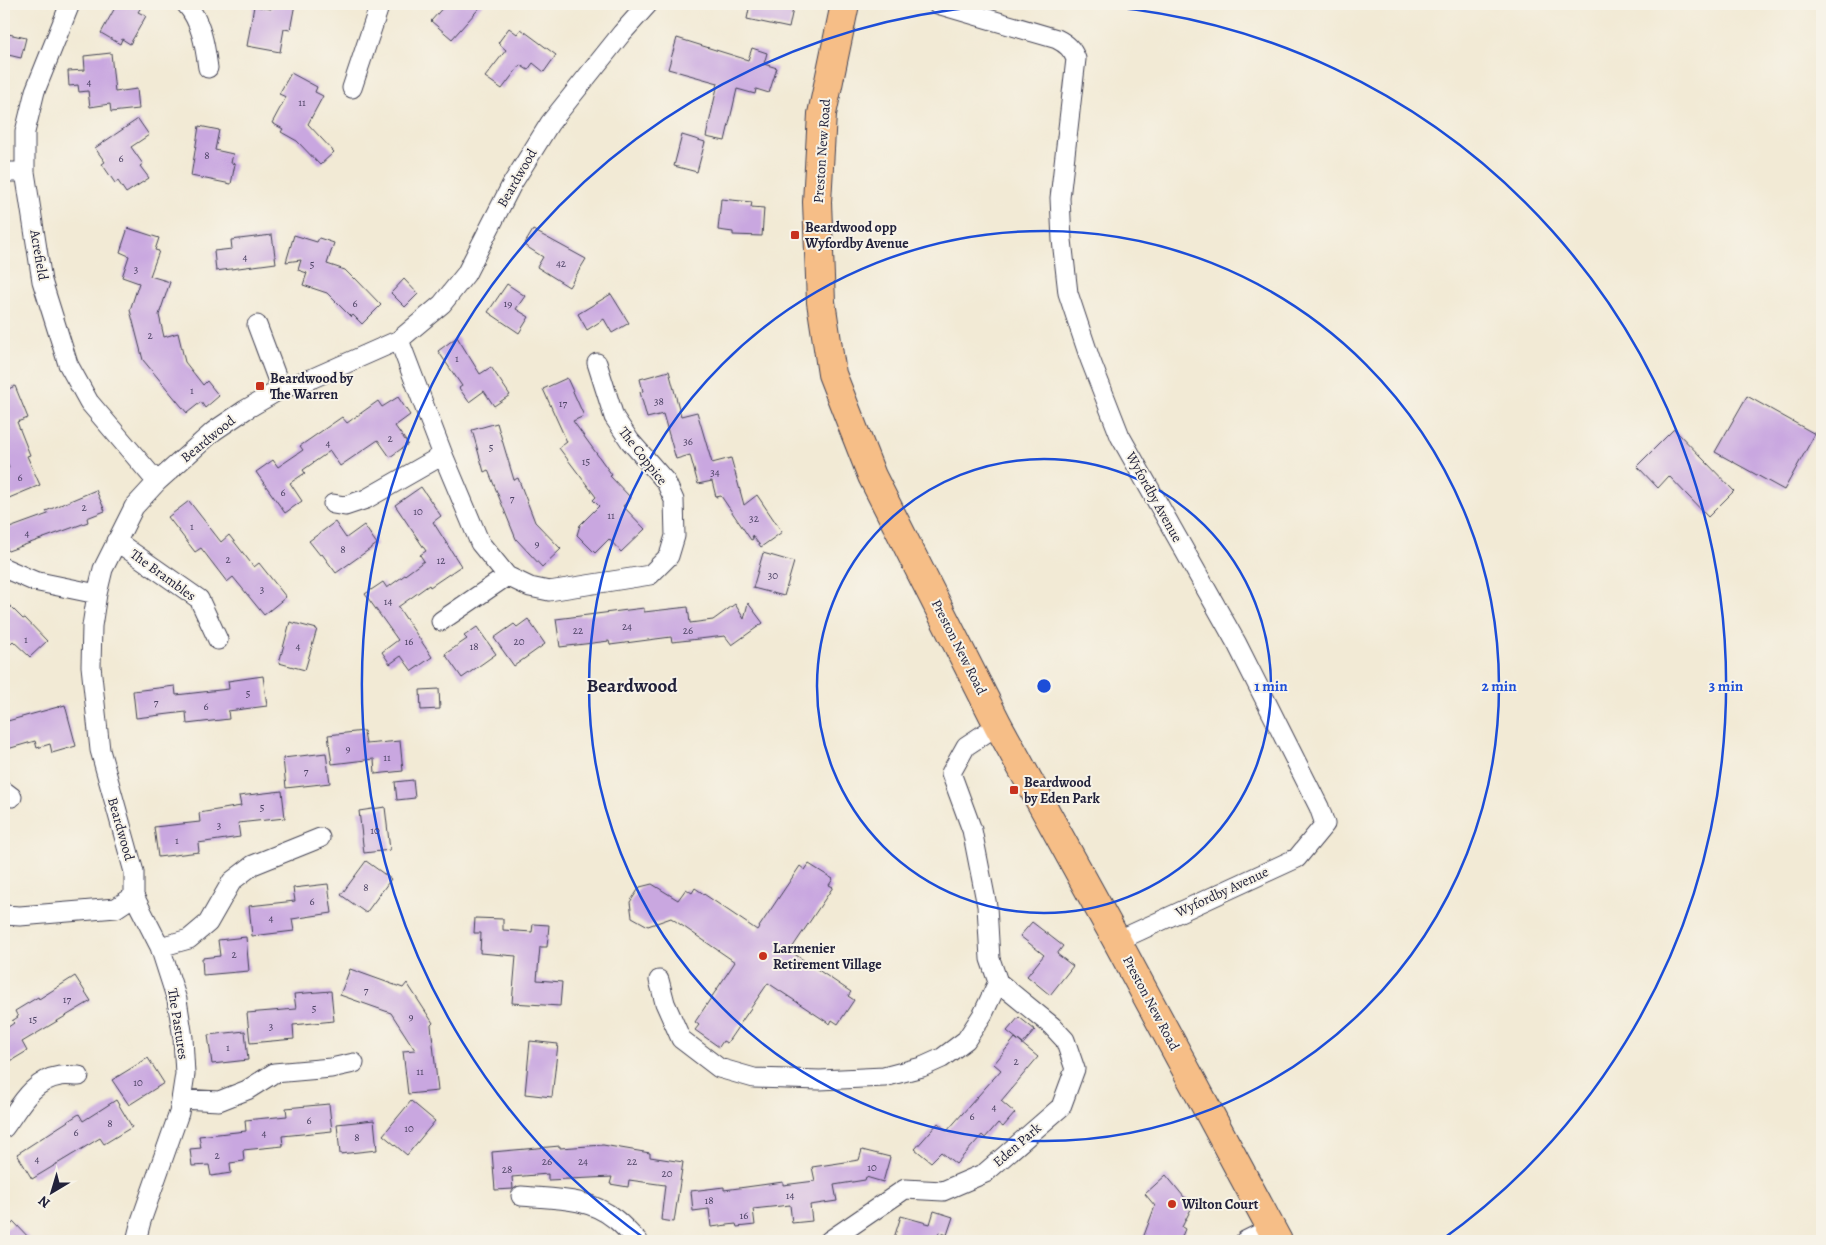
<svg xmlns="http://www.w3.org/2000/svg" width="1826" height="1245" viewBox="0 0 1826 1245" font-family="Alegreya,serif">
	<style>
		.building { fill: #c9a7e0 }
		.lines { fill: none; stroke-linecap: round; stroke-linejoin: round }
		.street-casing { stroke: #414052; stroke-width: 21 }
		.highway-casing { stroke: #414052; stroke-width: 30 }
		.street { stroke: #fff; stroke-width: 19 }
		.highway { stroke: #f6be87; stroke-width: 28 }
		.ring { fill: none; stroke: #1d4ed8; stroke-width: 2.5 }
		.poi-dot { fill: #c8321e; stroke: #f7f3e8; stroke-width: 2 }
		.labels { text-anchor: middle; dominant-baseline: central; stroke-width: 4; stroke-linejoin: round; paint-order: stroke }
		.number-label { font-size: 11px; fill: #4c4364 }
		.street-label { font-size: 14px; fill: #22223b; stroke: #f7f3e8 }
		.poi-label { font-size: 14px; font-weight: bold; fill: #22223b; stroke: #f7f3e8; text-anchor: start }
		.district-label { font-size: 19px; font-weight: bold; fill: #22223b; stroke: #f7f3e8 }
		.centre { fill: #1d4ed8; stroke: #f7f3e8; stroke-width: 2.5 }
		.ring-label { font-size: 15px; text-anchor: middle; font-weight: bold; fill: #1d4ed8; stroke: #f7f3e8; stroke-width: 4; stroke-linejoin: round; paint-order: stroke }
	</style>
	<rect width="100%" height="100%" fill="#f7f3e8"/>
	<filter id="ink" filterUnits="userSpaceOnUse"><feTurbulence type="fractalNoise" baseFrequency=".02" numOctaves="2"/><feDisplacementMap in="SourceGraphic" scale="10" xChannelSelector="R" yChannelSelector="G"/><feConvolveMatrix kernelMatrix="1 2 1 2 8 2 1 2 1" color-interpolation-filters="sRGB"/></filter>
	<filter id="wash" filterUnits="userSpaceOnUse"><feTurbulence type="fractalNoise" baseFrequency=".0096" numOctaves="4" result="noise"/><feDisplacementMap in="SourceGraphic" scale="20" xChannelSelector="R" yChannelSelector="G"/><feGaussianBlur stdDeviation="1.12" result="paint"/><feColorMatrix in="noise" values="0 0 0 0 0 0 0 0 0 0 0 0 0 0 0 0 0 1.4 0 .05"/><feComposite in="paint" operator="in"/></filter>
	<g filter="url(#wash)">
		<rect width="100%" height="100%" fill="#f2ead5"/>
		<g id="blocks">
			<path class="building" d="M117,4H143L138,12L146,16L130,44L122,39L120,44L101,33Z
				M272,4H295L290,30L284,29L280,52L247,46L254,6L271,9Z
				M446,4H483L452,39L431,21Z
				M750,4H794L789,28L747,19Z
				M509,28L517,34L521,29L556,55L544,72L533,63L528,70L520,65L502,89L485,77L506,50L498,43Z
				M4,33L26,38L21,58L4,54Z
				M677,38L748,60L752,48L767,53L764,64L777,68L769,93L756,89L755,94L737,89L725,141L706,137L718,83L668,69Z
				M111,53L115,92L137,89L139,109L111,112L110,104L90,107L88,91L79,92L78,85L69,86L68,71L85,70L84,56Z
				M291,73L317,87L315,92L323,96L308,124L334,152L320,165L297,141L281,132L283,129L272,123L286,97L279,94Z
				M138,119L149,135L131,147L143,164L140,166L149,178L126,193L118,181L115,183L102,164L105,162L95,148Z
				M199,126L219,130L215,150L233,154L231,163L235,164L231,184L191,176Z
				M682,135L705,142L697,172L674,166Z
				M721,199L752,202L751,207L764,208L762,236L733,235V232L718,230Z
				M128,228L159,238L155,250L159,251L150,276L170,282L159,315L164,337L178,333L185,362L203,385L207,381L219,396L205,408L201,402L187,413L143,360L130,310L139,283L122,277L129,256L120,252Z
				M533,230L586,259L569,287L537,267L543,257L524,245Z
				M272,235L276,263L216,271L214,251L232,249L231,240Z
				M294,235L317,242L319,238L334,243L327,264L345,270L354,279L355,278L381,305L362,324L353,315L351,317L327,293L303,285L307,273L298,270L301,260L286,262Z
				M404,279L418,294L405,307L391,293Z
				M507,284L525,296L516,309L529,317L519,333L488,312Z
				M611,294L629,323L612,333L604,319L587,330L578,314Z
				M457,337L480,374L491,367L510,395L494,406L484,391L469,402L459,388L462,386L438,351Z
				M669,371L681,416L697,412L712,463L731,458L744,505L757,495L782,532L761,547L752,535L753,539L751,540L721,496L716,497L712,481L698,484L690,455L676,459L663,414L647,418L640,392L643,391L640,379Z
				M567,378L584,416L573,421L612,475L610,476L631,498L623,506L645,529L621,552L609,539L595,553L577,535L580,525L599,506L593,500L596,497L559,448L567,442L543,389Z
				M15,386L28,418L17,422L30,455L27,456L40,485L9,498L4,486V470L9,468L4,455V391Z
				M1747,396L1815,434L1784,490L1715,452Z
				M398,397L410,415L395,426L408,444L390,457L378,440L340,466L330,451L303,470L305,473L290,483L302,501L285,513L256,472L273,460L278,467L303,450L300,446L342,417L347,423L378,401L382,407Z
				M497,423L514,480L518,478L535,522L561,549L542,567L516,539L488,470L484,472L472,430Z
				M1674,429L1734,491L1708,517L1669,476L1658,488L1637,466Z
				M421,487L441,516L433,522L461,566L430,587L429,585L398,607L432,657L412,671L401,656L390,664L382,652L398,640L365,594L383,582L387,588L424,561L420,555L426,551L395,505Z
				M96,490L105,511L87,518L88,522L8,551L4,540V530L48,514L46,511Z
				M189,501L221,542L229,535L254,567L259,563L286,597L264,615L233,577L227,582L201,548L195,552L168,517Z
				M335,522L346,538L364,525L377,544L336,573L322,554L320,555L309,541Z
				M763,553L794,562L784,596L753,588Z
				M4,600L23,619L25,618L47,641L30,657L13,641L11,643L4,635Z
				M748,603L763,623L732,645L725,636L672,642L671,637L610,645L609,641L560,647L556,619L644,608V612L688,607L690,623L713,620L735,604L744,619Z
				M528,619L545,644L514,666L494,638L514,624L517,627Z
				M290,622L317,629L305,670L279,663Z
				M477,627L496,654L462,678L445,654L467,639L464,636Z
				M263,676L267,706L228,711L229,719L187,724L186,712L136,718L133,691L175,686L176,695L229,689L228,681Z
				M439,689L440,709L421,710L420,690Z
				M65,705L76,746L52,753L50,744L37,748L35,741L4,750V722Z
				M364,731L366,744L400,741L403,771L375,774L374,759L332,764L328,735Z
				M326,753L330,783L286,788L283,758Z
				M413,780L415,798L397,800L395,782Z
				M282,791L285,818L238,823L240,837L198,843L199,852L158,857L154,827L200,822L199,813L241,806L239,796Z
				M385,807L390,850L364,853L359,811Z
				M366,861L391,879L366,913L341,895Z
				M809,864L833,879L829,885L833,887L790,951L851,992L848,996L854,1000L838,1024L832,1020L830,1024L768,983L727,1043L723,1041L719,1047L695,1030L699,1025L695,1022L735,962L671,918L648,926L632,917L630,902L640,887L652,884L678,900L686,889L692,893L695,888L757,930L800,866L805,870Z
				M328,884L332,913L292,919L294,931L252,936L249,906L295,901L293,888Z
				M475,918L503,919V930L532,932L533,924L549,925L547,947H540L537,980L562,982L560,1006L512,1003L516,956L480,953L481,933H474Z
				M1032,922L1063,946L1057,954L1073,966L1050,995L1027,976L1044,955L1020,936Z
				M246,937L249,971L203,975L202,958L220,956L218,940Z
				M350,969L403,988L407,983L433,1023L431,1025L438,1091L408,1094L403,1051L415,1050L391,1013L340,995Z
				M75,976L91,1001L22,1042L27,1051L4,1065V1030L14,1023L12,1021L18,1017L15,1011L38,997L39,999Z
				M331,991L334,1021L293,1025L294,1039L250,1043L247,1013L296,1009L294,994Z
				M1019,1017L1035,1030L1023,1044L1007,1031Z
				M245,1031L248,1060L212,1064L208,1035Z
				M1015,1038L1038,1057L1001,1101L1015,1113L1003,1127L998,1123L985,1138L982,1135L956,1164L941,1152L931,1162L915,1149L938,1123L947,1131L1001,1070L994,1064Z
				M530,1041L558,1044L552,1097L525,1094Z
				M148,1058L164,1083L129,1105L112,1080Z
				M116,1100L132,1127L104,1144L100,1138L32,1179L17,1154L79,1114L83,1121Z
				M411,1101L435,1121L407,1155L383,1135Z
				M329,1104L332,1131L282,1136L283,1146L243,1150L244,1161L230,1163L231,1173L211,1176L209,1165L192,1166L190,1149L201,1148L199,1136L246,1131L245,1120L287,1116L286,1108Z
				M374,1120L377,1150L340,1154L337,1124Z
				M603,1145L650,1153V1157L683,1162L674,1222L661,1220L665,1185L629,1180L628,1187L610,1184L612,1177L548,1180V1174L512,1177L513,1189L495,1190L492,1152L560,1146V1148Z
				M862,1150L890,1157L883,1182L866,1177L865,1180L834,1185L837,1201L810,1205L812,1221L792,1223L790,1205L753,1209L755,1225L737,1227L736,1224L711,1227L709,1209L693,1211L691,1191L724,1187V1190L783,1182V1185L815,1181L812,1167L859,1160Z
				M1166,1175L1184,1197L1190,1200L1191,1209L1182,1227L1185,1229L1180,1241H1152L1143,1238L1155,1206L1145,1194Z
				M934,1211L953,1217L947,1235L939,1232L937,1241H893L901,1216L930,1224Z
				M14,1222L32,1241H4V1231Z"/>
		</g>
	</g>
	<g filter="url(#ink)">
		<use href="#blocks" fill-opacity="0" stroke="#414052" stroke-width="1"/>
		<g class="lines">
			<defs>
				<path id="street" d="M70,4L35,91L25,132V172L42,281L68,364L89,402L157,482
					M186,4C201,21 205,45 208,68
					M937,4L1057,39C1067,44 1072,49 1076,59L1060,198L1062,240L1068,293L1090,359L1120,436L1237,644L1319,807L1325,824L1297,858L1117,941
					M352,88L379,7L382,4
					M4,172H25
					M257,325L281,389
					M399,340L443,455L480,543L507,576L530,587L549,591L650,575L669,556L675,536L674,500L666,482L630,441L614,417L597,363
					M333,504L345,506L366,499L443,455
					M116,541L199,599L218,640
					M4,568L34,581L97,594
					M441,621L507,576
					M4,791L12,797
					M134,896L160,947L177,1000L183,1038L185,1074L179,1113L141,1221L136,1241
					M4,915L20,916L116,908L134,896V872L100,750L91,666L92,626L97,594L103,569L134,507L157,482L214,431L245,410L281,389L313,378L399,340L442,304L466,274L512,184L550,123L622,33L648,4
					M160,947L189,939L208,923L232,881L253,865L320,838
					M659,980L665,1003L681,1039L719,1068L754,1078L820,1080L884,1077L922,1067L942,1058L966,1040L983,1014L998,982
					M181,1099L219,1101L247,1090L274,1073L331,1068L354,1063
					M4,1128C19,1108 32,1080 60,1076C66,1075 73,1076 79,1076
					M521,1196C554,1199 589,1197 615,1219C623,1225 630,1234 638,1241
					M829,1241L905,1189L943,1191L985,1173L1061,1107L1075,1069L1065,1040L1052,1026L998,982L990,959L987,906L972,830L951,773L966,746L998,725
					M1245,1241L1271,1228"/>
				<path id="highway" d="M845,4L822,114L817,202L821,302L832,374L872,476L998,725L1117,941L1278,1241"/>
			</defs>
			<use href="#street" class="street-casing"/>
			<use href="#highway" class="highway-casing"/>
			<use href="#street" class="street"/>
			<use href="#highway" class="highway"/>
		</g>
	</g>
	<g class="ring">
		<circle cx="1044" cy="686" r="227"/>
		<circle cx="1044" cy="686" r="455"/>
		<path d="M648 1241A682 682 0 1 1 1440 1241"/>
	</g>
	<g class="poi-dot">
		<rect x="790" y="230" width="10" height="10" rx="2.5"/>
		<rect x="255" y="381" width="10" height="10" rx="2.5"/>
		<rect x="1009" y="785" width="10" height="10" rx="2.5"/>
		<circle cx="763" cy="956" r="5"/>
		<circle cx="1172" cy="1204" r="5"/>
	</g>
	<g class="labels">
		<g class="number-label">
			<text x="89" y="82">4</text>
			<text x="302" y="102">11</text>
			<text x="207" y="155">8</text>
			<text x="121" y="158">6</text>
			<text x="245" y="257">4</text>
			<text x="561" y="263">42</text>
			<text x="312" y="264">5</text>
			<text x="136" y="269">3</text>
			<text x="355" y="303">6</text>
			<text x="508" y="303">19</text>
			<text x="150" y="335">2</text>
			<text x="457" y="358">1</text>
			<text x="192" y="390">1</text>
			<text x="659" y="401">38</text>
			<text x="563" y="403">17</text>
			<text x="390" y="438">2</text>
			<text x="688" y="441">36</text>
			<text x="328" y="443">4</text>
			<text x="491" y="447">5</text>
			<text x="586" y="461">15</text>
			<text x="715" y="472">34</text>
			<text x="20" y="477">6</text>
			<text x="283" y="492">6</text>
			<text x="512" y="498">7</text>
			<text x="84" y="507">2</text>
			<text x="418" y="511">10</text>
			<text x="611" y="515">11</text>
			<text x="754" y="518">32</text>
			<text x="192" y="526">1</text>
			<text x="27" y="533">4</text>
			<text x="537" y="543">9</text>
			<text x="343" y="549">8</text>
			<text x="228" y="559">2</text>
			<text x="441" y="560">12</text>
			<text x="773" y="575">30</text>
			<text x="262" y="589">3</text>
			<text x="388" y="601">14</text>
			<text x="627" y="626">24</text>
			<text x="578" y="630">22</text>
			<text x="688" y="630">26</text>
			<text x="26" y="639">1</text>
			<text x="409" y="641">16</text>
			<text x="519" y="641">20</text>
			<text x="298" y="646">4</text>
			<text x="474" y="646">18</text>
			<text x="248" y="693">5</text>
			<text x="156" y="702">7</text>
			<text x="206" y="706">6</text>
			<text x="348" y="748">9</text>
			<text x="387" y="757">11</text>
			<text x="306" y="771">7</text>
			<text x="262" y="807">5</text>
			<text x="219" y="825">3</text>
			<text x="375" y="830">10</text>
			<text x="177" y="840">1</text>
			<text x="366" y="887">8</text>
			<text x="312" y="901">6</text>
			<text x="271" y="918">4</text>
			<text x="234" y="954">2</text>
			<text x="366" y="990">7</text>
			<text x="67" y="999">17</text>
			<text x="314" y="1008">5</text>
			<text x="411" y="1016">9</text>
			<text x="33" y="1019">15</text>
			<text x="271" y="1026">3</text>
			<text x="228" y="1047">1</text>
			<text x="1016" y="1061">2</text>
			<text x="420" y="1071">11</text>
			<text x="138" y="1082">10</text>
			<text x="994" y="1107">4</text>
			<text x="972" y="1116">6</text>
			<text x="309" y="1120">6</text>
			<text x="110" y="1123">8</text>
			<text x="409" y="1128">10</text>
			<text x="76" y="1132">6</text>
			<text x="264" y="1133">4</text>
			<text x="357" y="1137">8</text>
			<text x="217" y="1155">2</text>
			<text x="37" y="1159">4</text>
			<text x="547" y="1161">26</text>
			<text x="583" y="1161">24</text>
			<text x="632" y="1161">22</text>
			<text x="872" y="1167">10</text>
			<text x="507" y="1169">28</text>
			<text x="667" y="1173">20</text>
			<text x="790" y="1195">14</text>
			<text x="709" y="1200">18</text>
			<text x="744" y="1215">16</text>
		</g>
		<g class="street-label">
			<text transform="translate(822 151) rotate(-86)">Preston New Road</text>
			<text transform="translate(517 178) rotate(-60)">Beardwood</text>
			<text transform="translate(39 255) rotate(80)">Acrefield</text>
			<text transform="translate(208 439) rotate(-39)">Beardwood</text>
			<text transform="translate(643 456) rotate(52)">The Coppice</text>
			<text transform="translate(1154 497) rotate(61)">Wyfordby Avenue</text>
			<text transform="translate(163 575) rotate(36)">The Brambles</text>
			<text transform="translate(959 647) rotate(63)">Preston New Road</text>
			<text transform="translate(121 829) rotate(74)">Beardwood</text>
			<text transform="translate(1222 892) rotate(-25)">Wyfordby Avenue</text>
			<text transform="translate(1151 1003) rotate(62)">Preston New Road</text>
			<text transform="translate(178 1024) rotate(81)">The Pastures</text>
			<text transform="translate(1017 1145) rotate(-41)">Eden Park</text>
		</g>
		<g class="poi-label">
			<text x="805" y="227">Beardwood opp<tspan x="805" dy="16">Wyfordby Avenue</tspan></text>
			<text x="270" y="378">Beardwood by<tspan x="270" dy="16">The Warren</tspan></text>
			<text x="1024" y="782">Beardwood<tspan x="1024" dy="16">by Eden Park</tspan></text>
			<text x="773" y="948">Larmenier<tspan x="773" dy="16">Retirement Village</tspan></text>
			<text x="1182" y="1204">Wilton Court</text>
		</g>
		<g class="district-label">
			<text x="632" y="686">Beardwood</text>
		</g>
	</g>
	<circle cx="1044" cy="686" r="8" class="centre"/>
	<g class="ring-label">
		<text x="1271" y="691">1 min</text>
		<text x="1499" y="691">2 min</text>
		<text x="1726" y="691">3 min</text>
	</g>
	<rect width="1826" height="1245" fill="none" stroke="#f7f3e8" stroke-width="20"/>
	<g transform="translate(52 1192) rotate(218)" stroke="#f7f3e8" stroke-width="4" paint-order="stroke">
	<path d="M0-4L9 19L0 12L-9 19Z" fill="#22223b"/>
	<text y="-8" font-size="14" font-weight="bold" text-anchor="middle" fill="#22223b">N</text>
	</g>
</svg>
